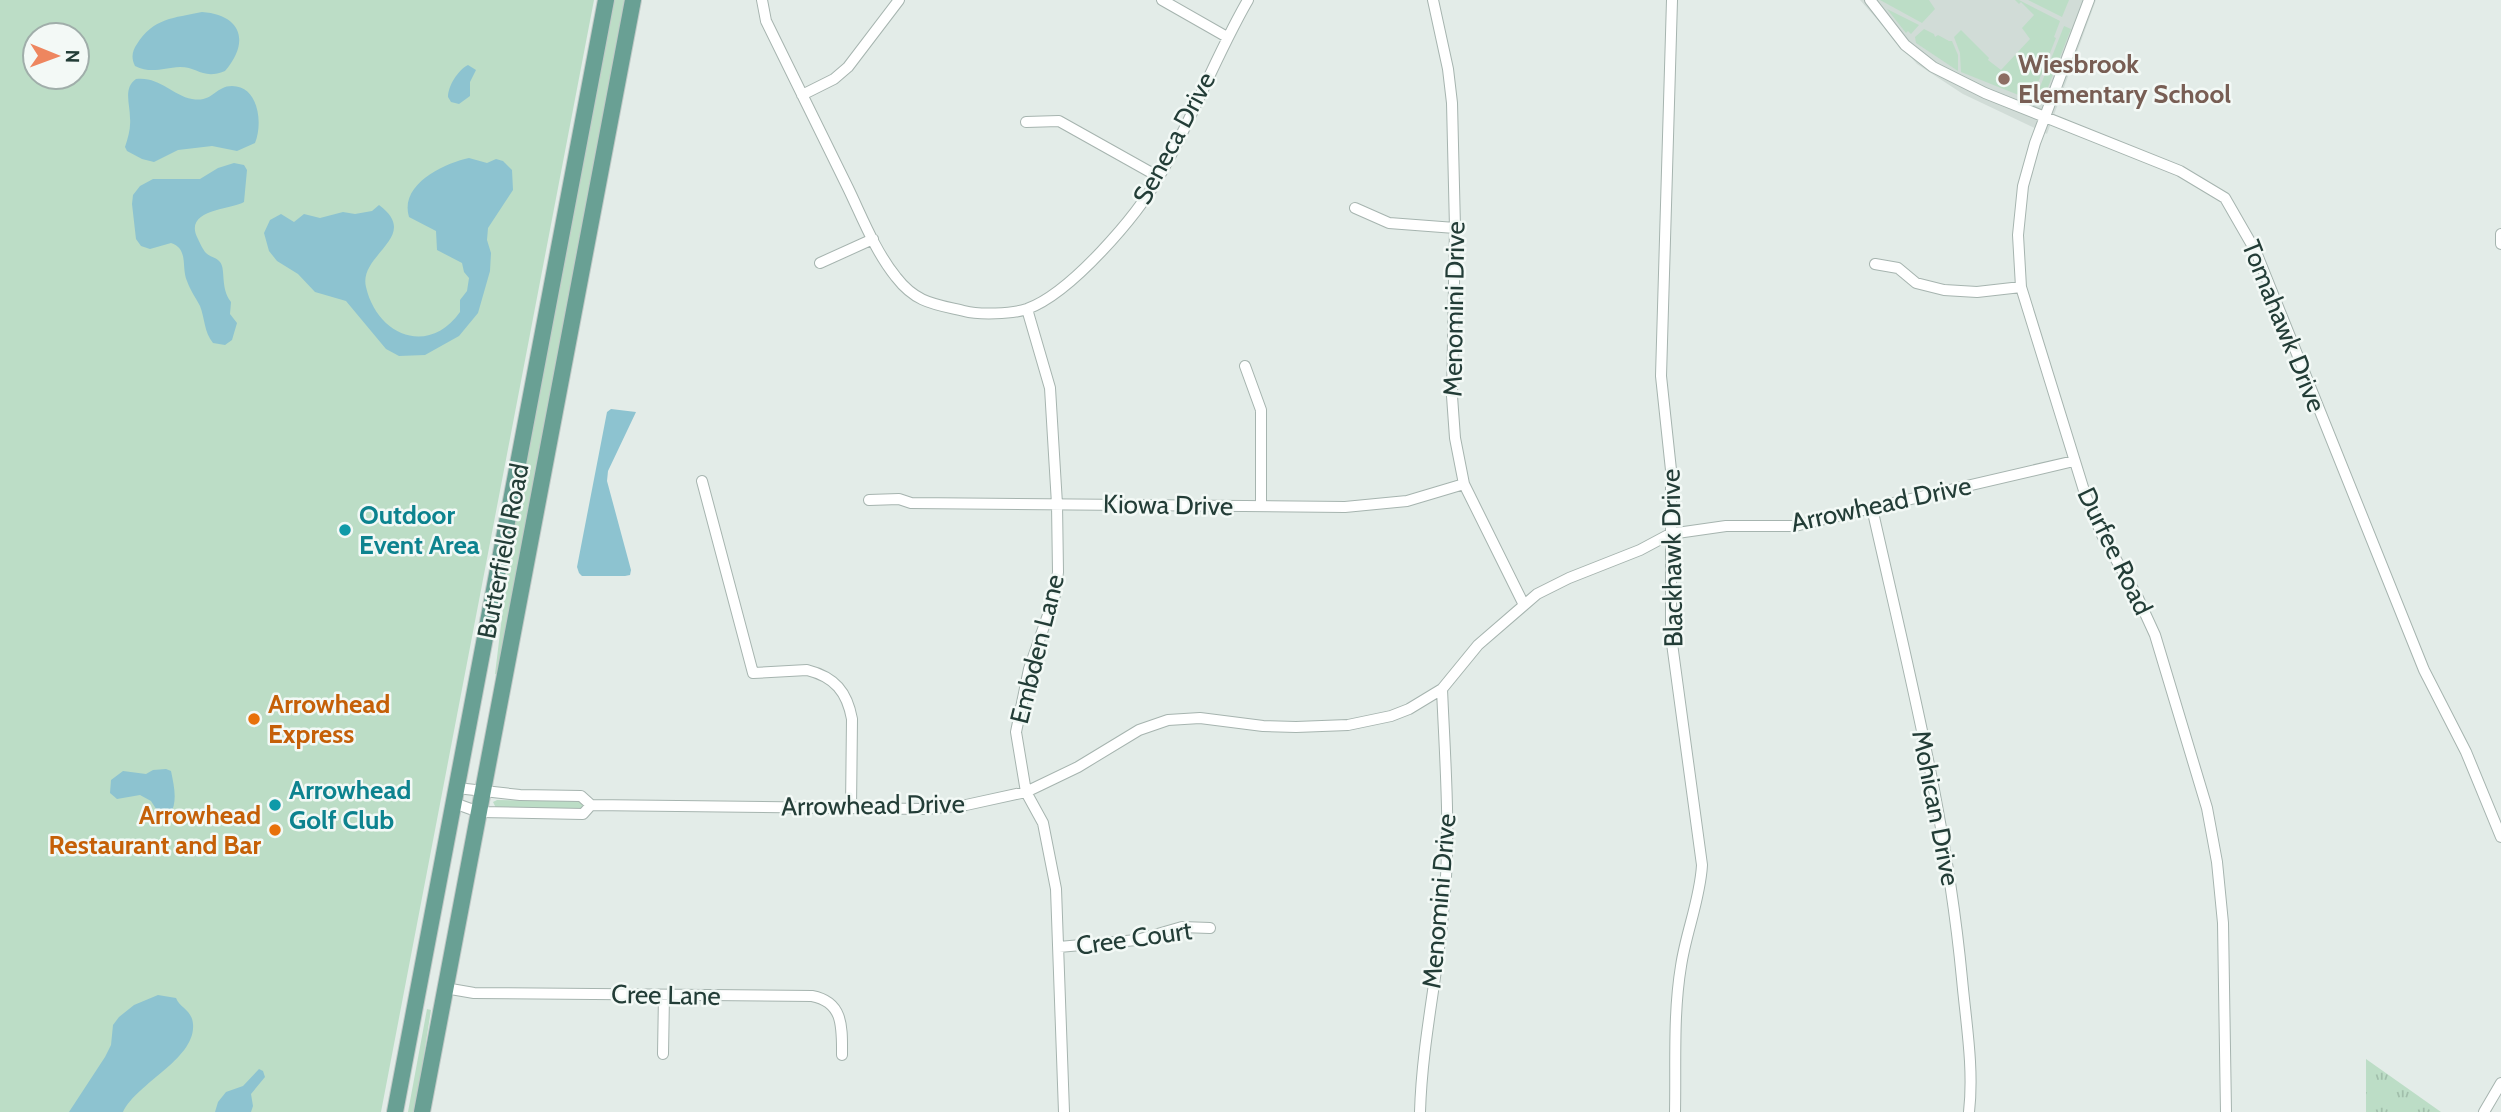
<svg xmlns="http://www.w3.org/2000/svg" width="2501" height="1112" viewBox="0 0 2501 1112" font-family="Cabin,sans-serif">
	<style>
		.built { fill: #d1dcd7 }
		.grass { fill: #bcddc6; fill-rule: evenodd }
		.park { fill: url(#park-tufts) }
		.water { fill: #8dc3d0 }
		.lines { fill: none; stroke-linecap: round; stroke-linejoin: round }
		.minor-casing { stroke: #a6b4af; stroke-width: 12 }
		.primary-casing { stroke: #c1c9c7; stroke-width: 18 }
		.minor { stroke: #fff; stroke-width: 10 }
		.primary { stroke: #69a094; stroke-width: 16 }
		.education-dot { fill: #8d6e63; stroke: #f3f9f6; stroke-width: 2.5 }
		.culture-dot { fill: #0f9aa8; stroke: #f3f9f6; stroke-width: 2.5 }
		.food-dot { fill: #e8710a; stroke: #f3f9f6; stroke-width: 2.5 }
		.labels { text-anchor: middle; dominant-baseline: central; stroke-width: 5; stroke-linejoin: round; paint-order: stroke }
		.education-label { font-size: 26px; font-weight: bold; fill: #785e54; stroke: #f3f9f6; text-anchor: start }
		.street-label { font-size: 26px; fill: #233d37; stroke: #f3f9f6 }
		.culture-label { font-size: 26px; font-weight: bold; fill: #0d838f; stroke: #f3f9f6; text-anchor: start }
		.food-label { font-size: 26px; font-weight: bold; fill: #c56008; stroke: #f3f9f6; text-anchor: start }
	</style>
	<defs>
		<pattern id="park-tufts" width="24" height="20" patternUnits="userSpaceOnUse" patternTransform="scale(1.75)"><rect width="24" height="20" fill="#bcddc6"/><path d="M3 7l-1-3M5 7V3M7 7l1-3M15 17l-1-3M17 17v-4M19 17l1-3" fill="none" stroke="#a1bfab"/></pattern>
	</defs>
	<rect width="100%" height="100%" fill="#e3ece8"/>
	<path class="built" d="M1860,0H2096L2047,134L1963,94L1917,64Z"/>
	<path class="grass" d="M0,0H594L381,1112H0ZM35,35H77V77H35Z
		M613,0H626L498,675L495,674L513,526Z
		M1880,0H1929L1935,9L1922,23Z
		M2015,0H2019L2060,21L2054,37L2056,38L2031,100L1961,72L1960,53L1954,37L1961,30L1989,58L1988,60L2001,70L2030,39L2022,28L2034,15L2021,2L2019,4Z
		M2028,0H2069L2062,17Z
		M1887,9L1919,25L1911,34L1908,31L1906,33Z
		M2064,26L2071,29L2043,100L2036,97Z
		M1924,29L1934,34L1935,37L1938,35L1949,41H1952L1958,55V71L1916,43L1915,37Z
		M497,800L582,801L585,802L584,808H496L493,802Z
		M427,1009L431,1010L415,1112H408Z"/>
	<path class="park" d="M2366,1059L2441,1112H2366Z"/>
	<path class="water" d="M202,12C242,15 250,42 225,71C203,80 198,67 180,67C163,68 151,74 135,66C131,58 132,51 137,44C153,18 174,18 202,12Z
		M468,65L476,70L470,82V96L459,104L451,102L448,97C448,86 458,70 468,65Z
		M136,79C159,76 172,95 192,99C213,103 215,86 232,86C259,86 263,124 255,143L237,151L212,146L178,150L154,162L142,159L127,151L125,147C128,138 131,128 130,118C130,104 123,88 136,79Z
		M469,158L487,163L496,159L503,161L512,170L513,190L488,228L487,240L491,253L490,271L478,313L459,336L425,355L399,356L386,349L346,301L315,292L298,274L277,261L269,251L264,233L270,220L281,214L294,222L304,214L320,218L343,212L355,214L372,211L379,205C422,237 358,254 366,287C377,335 428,357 460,312V300L467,291L469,278L464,272L462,263L437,250L436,231L409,217C399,184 445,163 469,158Z
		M234,163L244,165L247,170L244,202C231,210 182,209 198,239C200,243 203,250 206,253C210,257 216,257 220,262C226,269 220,288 231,302L230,314L237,323L232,340L225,345L213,343C204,332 205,319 200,306C196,298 190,290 187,281C181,267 189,249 171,243L150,249L141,246L136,239L132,204L133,195L140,186L153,179H200L218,168Z
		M611,409L636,412L608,471L607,481L631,570L630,575L625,576H582L579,573L577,567L607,412Z
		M166,769L171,771C174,786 178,801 170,815H160L151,801L140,795L117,799L110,793L111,780L123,771L146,774L153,770Z
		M158,995L176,998C180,1008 192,1010 193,1024C196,1059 138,1082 123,1112H69L105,1057L111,1045L113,1025L119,1017L134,1005Z
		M259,1069L263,1071L265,1077L251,1094L253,1106L251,1112H215L218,1102L226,1092L243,1086Z"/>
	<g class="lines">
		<defs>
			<path id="minor" d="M762,0L766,21C793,77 821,132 848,188C862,217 875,251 896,277C916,303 934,304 964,311C979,315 1012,314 1027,309C1071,293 1137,216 1160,175C1193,118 1215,57 1248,0
				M1162,0L1227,37
				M1433,0L1448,69L1452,103L1455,228L1452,396L1455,438L1464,484L1524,605
				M1672,0L1661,376L1671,470V636L1702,865C1700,900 1686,932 1681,966C1673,1014 1676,1064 1675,1112
				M1870,0L1905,45L1933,67L1985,93L2180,171L2225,198L2256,252L2424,670L2466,752L2501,837
				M2089,0L2035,143L2023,186L2018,235L2021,287L2086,497L2102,535L2138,598L2155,635L2207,808L2217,862L2223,923L2226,1112
				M802,95L834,79L848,67L899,0
				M1026,122L1059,121L1159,177
				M1355,208L1389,223L1455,228
				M2501,234V244
				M820,263L873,239
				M1875,264L1898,268L1916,283L1944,290L1977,292L2021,287
				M1027,309L1050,388L1057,504L1058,572L1055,595L1029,669L1016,732L1026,792L1043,823L1056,889L1064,1112
				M1245,366L1261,410V506
				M702,481L753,673L807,670C835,677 847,692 852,719L851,808
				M869,500L899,499L911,503L1345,507L1407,501L1464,484
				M1872,508C1907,664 1947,820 1962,979C1966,1023 1974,1068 1969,1112
				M457,788L520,795L581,796L591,805L925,809L966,805L1026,792L1078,767L1139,730L1168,720L1200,718L1263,726L1296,727L1348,725L1391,716L1409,709L1442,689L1478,645L1537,594L1569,578L1640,550L1670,534L1726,526H1795L2074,461
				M454,803L479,812L583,814L591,805
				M1059,947L1137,940L1182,927L1210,928
				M445,988L474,993L812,996C844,1002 842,1028 842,1055
				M663,1054L664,995
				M1420,1112C1422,1042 1438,974 1444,904C1451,832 1445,761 1442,689
				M2484,1112L2501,1083"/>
			<path id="primary" d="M395,1112L606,0
				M422,1112L633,0"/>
		</defs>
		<use href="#minor" class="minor-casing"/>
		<use href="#primary" class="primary-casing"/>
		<use href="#minor" class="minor"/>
		<use href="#primary" class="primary"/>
	</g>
	<circle class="education-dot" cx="2004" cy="79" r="7"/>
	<g class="culture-dot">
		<circle cx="345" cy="530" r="7"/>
		<circle cx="275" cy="805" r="7"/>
	</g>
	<g class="food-dot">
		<circle cx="254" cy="719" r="7"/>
		<circle cx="275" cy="830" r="7"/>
	</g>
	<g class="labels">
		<g class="education-label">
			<text x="2018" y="64">Wiesbrook<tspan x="2018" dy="30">Elementary School</tspan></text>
		</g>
		<g class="street-label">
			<text transform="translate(1174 138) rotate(-62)">Seneca Drive</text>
			<text transform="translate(1454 309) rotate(-89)">Menomini Drive</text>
			<text transform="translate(2284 326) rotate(68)">Tomahawk Drive</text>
			<text transform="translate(1881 504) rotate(-12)">Arrowhead Drive</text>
			<text transform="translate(1168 505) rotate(1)">Kiowa Drive</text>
			<text transform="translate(503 551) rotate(-79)">Butterfield Road</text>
			<text transform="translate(2115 551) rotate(64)">Durfee Road</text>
			<text transform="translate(1672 558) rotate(-91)">Blackhawk Drive</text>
			<text transform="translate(1037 649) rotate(-76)">Embden Lane</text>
			<text transform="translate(873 805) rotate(-1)">Arrowhead Drive</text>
			<text transform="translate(1936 808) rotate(79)">Mohican Drive</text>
			<text transform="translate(1439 901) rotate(-85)">Menomini Drive</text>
			<text transform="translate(1134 938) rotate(-8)">Cree Court</text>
			<text transform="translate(666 995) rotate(1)">Cree Lane</text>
		</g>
		<g class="culture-label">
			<text x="359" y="515">Outdoor<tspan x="359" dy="30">Event Area</tspan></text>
			<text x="289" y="790">Arrowhead<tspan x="289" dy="30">Golf Club</tspan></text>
		</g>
		<g class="food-label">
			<text x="268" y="704">Arrowhead<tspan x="268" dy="30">Express</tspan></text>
			<text x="261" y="815" text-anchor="end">Arrowhead<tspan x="261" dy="30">Restaurant and Bar</tspan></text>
		</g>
	</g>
	<g transform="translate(56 56) rotate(91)"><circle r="33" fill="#f3f9f6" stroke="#a0aeaa" stroke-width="2"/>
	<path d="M0-5L12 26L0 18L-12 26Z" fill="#ee865f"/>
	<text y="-10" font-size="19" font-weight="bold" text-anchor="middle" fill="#233d37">N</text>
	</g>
</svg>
